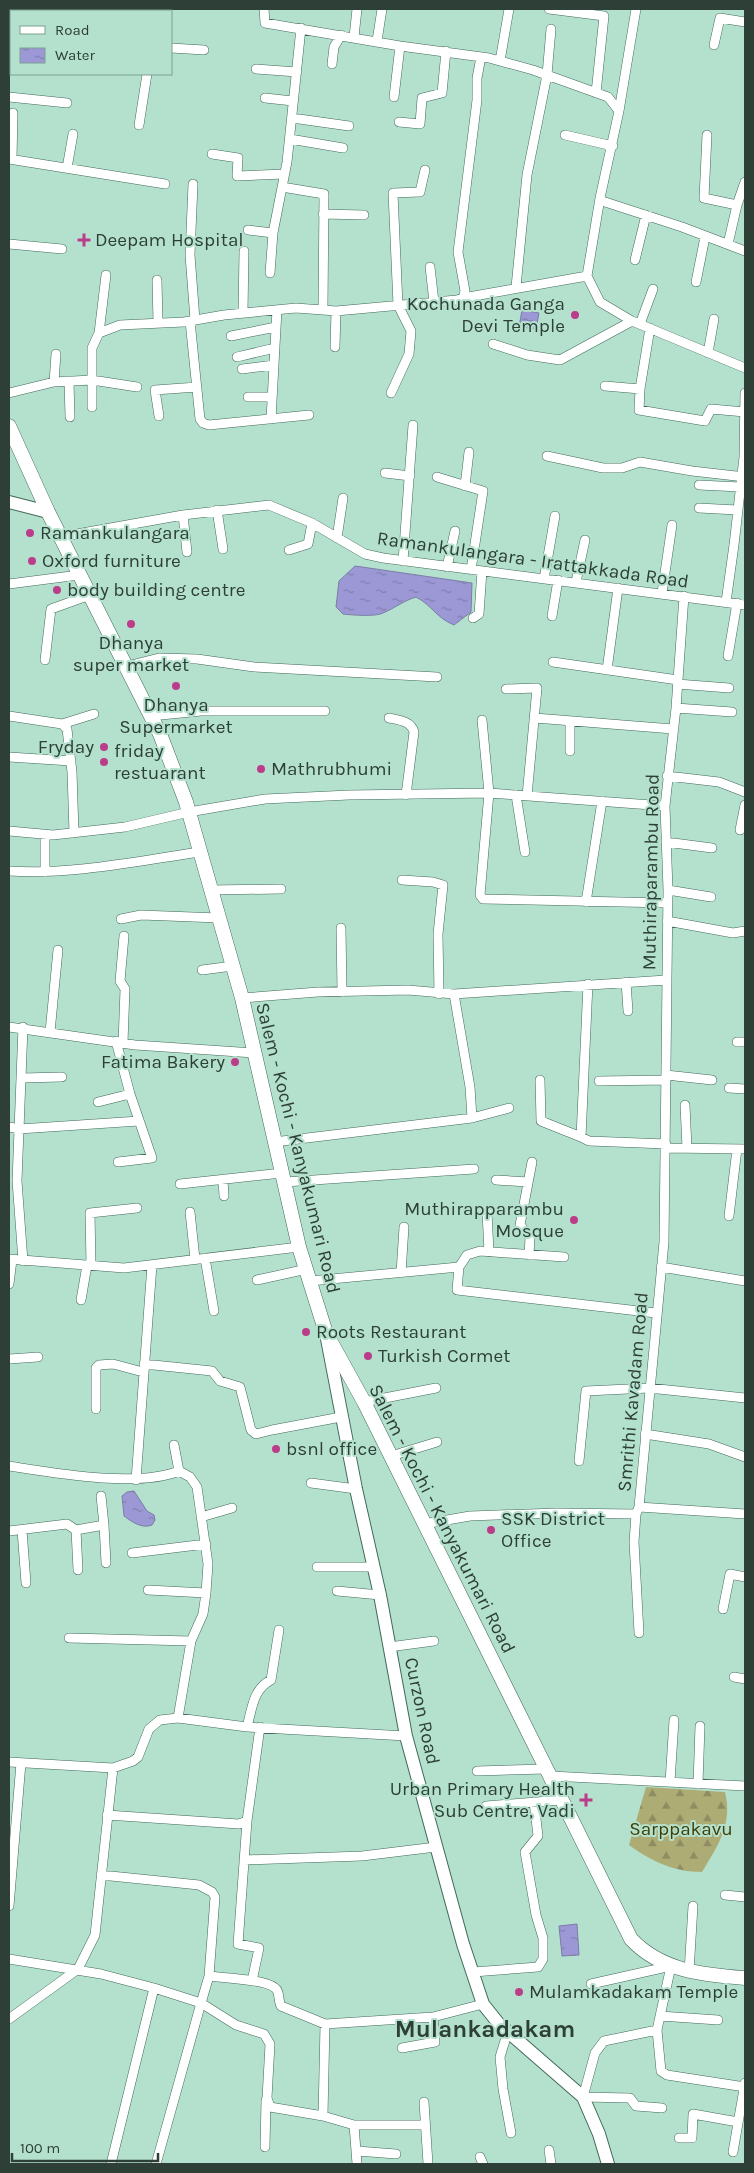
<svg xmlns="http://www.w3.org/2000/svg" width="754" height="2173" viewBox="0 0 754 2173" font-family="Karla,sans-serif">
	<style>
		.forest { fill: url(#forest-firs) }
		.water { fill: url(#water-ripples); stroke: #7b7da6 }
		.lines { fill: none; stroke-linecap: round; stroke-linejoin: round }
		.minor-casing { stroke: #416959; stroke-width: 10 }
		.secondary-casing { stroke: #416959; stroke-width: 14 }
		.primary-casing { stroke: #416959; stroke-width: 15 }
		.minor { stroke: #fff; stroke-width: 9 }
		.secondary { stroke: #fff; stroke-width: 12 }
		.primary { stroke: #fff; stroke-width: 14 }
		.poi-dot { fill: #bb3d8a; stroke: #b4e1cd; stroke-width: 2 }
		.labels { text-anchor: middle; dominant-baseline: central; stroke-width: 4; stroke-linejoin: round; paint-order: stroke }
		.poi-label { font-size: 19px; fill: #2d3f37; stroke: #b4e1cd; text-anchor: start }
		.street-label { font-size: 19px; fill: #2d3f37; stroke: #b4e1cd }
		.park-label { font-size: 19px; fill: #403e06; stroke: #b4e1cd }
		.district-label { font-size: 24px; font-weight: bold; fill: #2d3f37; stroke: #b4e1cd }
	</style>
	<defs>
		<pattern id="forest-firs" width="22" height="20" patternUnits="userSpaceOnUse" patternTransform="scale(1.25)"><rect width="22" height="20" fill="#aeac75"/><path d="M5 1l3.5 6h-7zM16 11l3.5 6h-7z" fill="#8e8d61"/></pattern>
		<pattern id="water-ripples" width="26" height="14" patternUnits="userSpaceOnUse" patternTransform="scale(1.25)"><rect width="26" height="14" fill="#9c98d6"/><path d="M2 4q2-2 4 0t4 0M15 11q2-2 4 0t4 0" fill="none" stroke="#807dae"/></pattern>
	</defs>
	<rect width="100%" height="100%" fill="#b4e1cd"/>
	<path class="forest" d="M646,1787L725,1792C733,1823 718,1846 702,1872C674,1872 651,1861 629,1845Z"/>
	<path class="water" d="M522,310L539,313L536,329L519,327Z
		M355,566L472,583L471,612L454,625C435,617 433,606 416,597C403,601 395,608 383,613C376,617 351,615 343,614L336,607L339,581Z
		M134,1491L147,1511L154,1515L155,1520L152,1525C142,1529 132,1522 124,1516L122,1496L127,1492Z
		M577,1924L579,1955L562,1956L559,1926Z"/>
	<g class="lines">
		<defs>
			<path id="minor" d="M264,9L265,23L400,46L489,58L533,70L608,97L619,111L600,198L602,201L682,227L745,251
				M549,9L604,16L596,93
				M157,11V9
				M354,37L357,9
				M377,41L382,9
				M714,45L720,18L745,22
				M171,48L204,50
				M500,61L509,9
				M332,64L334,47L341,35
				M9,66H11
				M256,69L297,72
				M9,97L67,103
				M394,97L400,46
				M265,98L293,101
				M619,111L636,9
				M292,118L349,126
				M399,122L420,124L422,98L442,93L446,51
				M139,125L147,74
				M565,135L613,146
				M707,135L704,198L737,205
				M290,139L343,148
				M212,154L238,158L237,176L284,174
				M9,159L165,184
				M12,159L13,113
				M67,168L73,134
				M193,184L190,255L195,320
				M282,187L324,194L323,310
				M600,198L587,276L600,302L632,321L745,368
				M323,214L364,215
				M248,230L273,233
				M9,244L62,249
				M728,244L737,205L745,182
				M635,260L646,215
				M430,267L434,302
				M270,273L273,233L287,162L301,28
				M157,280L158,323
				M696,282L705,237
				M516,287L527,175L547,75L551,29
				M463,298L587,276
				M243,313L244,251
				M190,321L200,419L203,423L209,425L309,415
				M640,324L653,289
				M99,333L106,275
				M231,336L276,327
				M493,344L527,355L560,360L632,321
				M335,347L336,311
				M708,353L714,319
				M237,357L275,348
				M242,369L274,365
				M69,381L70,417
				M54,382L56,354
				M605,386L640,389L639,410L705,421L711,409L745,412
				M640,389L650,328
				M9,393L54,382L92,380V348L99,333L120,325L184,322L224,315L296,308L336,311L457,300L463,298L465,291L458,252L477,100V78L481,57
				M391,393L409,354L411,331L398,305L393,193L420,192L425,170
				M248,397H272
				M92,407V380L137,387
				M159,416L155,390L197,387
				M271,419L277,310
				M547,456L603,468H622L640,462L692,471L745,477
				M385,473L410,476
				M437,477L483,491L471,570
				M699,485L740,487
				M465,486L469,452
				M699,508L737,510
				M217,510L223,549
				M183,515L187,552
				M60,537L183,515L269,505L312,523L365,554L383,558L745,605
				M337,538L343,498
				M289,550L308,544L312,523
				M403,561L413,425
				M447,567L455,531
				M544,579L555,516
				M576,582L585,540
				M9,584L79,575
				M662,593L672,525
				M726,602L734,545L744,457L745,393
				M552,616L558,580
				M473,618L479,614L482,571
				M728,656L737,603
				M45,660L51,609L90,595
				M553,662L678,680
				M127,666L159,658L197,659L254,667L437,677
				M607,670L618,588
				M677,684L729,688
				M506,689L537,688L527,796
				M676,708L732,712
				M9,716L62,724L67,729L72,772L74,833
				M151,716L201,711H325
				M389,718C399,720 411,721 414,732L406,795
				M535,718L673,729
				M482,720L489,793L480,895L483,899L667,903
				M570,721V751
				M62,724L94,714
				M9,757L71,761
				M667,776L719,782L745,792
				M516,795L525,852
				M740,830L745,805
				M9,831L53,835L125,827L189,812L265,799L349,795L489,793L665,806
				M666,842L712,848
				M9,871C73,875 137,861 200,852
				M45,872V835
				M402,880L433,882L443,885L438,934L439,994
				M211,890L281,889
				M668,890L711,897
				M586,902L602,801
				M121,919L141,915L219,918
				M667,921L733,933L745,931
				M341,928L342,992
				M202,970L233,966
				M626,982L628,1011
				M588,984L581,1137L589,1141L666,1144
				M242,998L318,992L408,990L454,994L666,980
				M9,1027L135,1045L254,1053
				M23,1027L17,1181L23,1261
				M50,1032L58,950
				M116,1041L130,1094L152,1158L118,1162
				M737,1042H745
				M123,1043L125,989L120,981L124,936
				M666,1075L712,1080
				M22,1078L62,1077
				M540,1080L541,1121L581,1137
				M599,1081L666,1080
				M729,1088L745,1089
				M98,1102L130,1094
				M685,1105L687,1148
				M472,1118L509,1108
				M9,1127L19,1129L139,1121
				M274,1142L472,1118L470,1087L454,994
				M666,1148L745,1149
				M223,1180L224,1196
				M496,1180L528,1182
				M285,1182L474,1169
				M180,1184L282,1173
				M190,1212L195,1259
				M487,1212L489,1252
				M729,1216L737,1149
				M529,1255L530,1237L520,1225L532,1162
				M205,1258L214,1311
				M9,1259L124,1268L299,1247
				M91,1265L90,1213L137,1208
				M459,1267L467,1255L480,1251L564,1257
				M661,1267L745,1281
				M401,1273L404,1227
				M257,1280L307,1269
				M310,1281L459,1267L457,1290L656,1313
				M9,1284L12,1260
				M81,1300L87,1265
				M9,1359L38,1357
				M144,1364L212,1371L220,1381L240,1387L251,1430L256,1434L272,1430L341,1417
				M364,1402L436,1388
				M96,1409V1368L99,1365L113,1364L143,1372
				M645,1434L709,1444L745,1457
				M174,1445L179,1471
				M391,1456L437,1442
				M579,1461L586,1391L649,1388L745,1398
				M9,1466C54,1473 137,1488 179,1471L190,1477L197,1487L208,1564L206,1593L203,1614L191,1641L178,1718
				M136,1480L152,1265
				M311,1483L356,1489
				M639,1507L745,1514
				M636,1514L634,1542L639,1633
				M201,1517L232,1508
				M424,1524L470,1516L556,1513L636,1514L639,1507L664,1242L668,890L665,806L676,708L684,596
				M104,1525L106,1563
				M22,1530L26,1583
				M76,1530L104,1525L101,1496
				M9,1531L67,1524L76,1530L78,1570
				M132,1553L206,1544
				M317,1567H373
				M148,1590L206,1593
				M337,1591L380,1595
				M723,1609L730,1574L745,1577
				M69,1638L191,1641
				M389,1647L434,1641
				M734,1677L745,1679
				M247,1727C252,1709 253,1689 271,1680L279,1630
				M9,1762L113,1768L95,1935L78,1969L9,2019
				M113,1768L133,1761L138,1757L149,1729L160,1720L178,1718L247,1727L406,1736
				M477,1771L546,1769
				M551,1776L745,1786
				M670,1782L674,1720
				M698,1784L700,1726
				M486,1806L561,1800
				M107,1815L239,1824L247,1821L260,1727
				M247,1821L238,1944L259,1948L252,1981
				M244,1860L362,1856L436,1847
				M101,1875L199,1885L212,1892L215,1897L209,1976
				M725,1895L745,1897
				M9,1906L21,1763
				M9,1959L101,1974L154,1988L201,2003L209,1976C223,1978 266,1979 275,1988C280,1991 278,2001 281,2006L325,2024L433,2017L483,2004
				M473,1972L538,1967L543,1959V1938L536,1915L525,1852L538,1836L534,1802
				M689,1972L693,1906
				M591,1984L671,1966L657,2030L604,2041L595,2053L583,2097L630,2098L636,2106L662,2108
				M660,2016L718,2020
				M325,2024L323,2116L354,2125L357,2164
				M657,2030L661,2071L667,2075L745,2087
				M508,2031L500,2057L503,2089L511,2133
				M402,2048L435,2042L433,2017
				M424,2102L428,2164
				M354,2125H425
				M679,2138H692L693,2114L738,2122
				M265,2147L266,2100
				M549,2150L551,2164
				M357,2151L396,2154
				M733,2152L745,2083
				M480,2157L483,2164
				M111,2164L154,1988
				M156,2164L201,2003L236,2025L264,2034L270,2044L267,2098L270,2107L323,2116"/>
			<path id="secondary" d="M9,502L48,512
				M327,1339L356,1489L380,1595L406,1736L463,1944L483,2004L499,2024L583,2097L599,2134L608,2164"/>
			<path id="primary" d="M9,426L48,512L160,734L186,802L242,998L299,1247L326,1333L364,1402L631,1939C661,1971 703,1975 745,1978"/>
		</defs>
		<use href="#minor" class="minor-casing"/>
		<use href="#secondary" class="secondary-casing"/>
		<use href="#primary" class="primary-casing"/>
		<use href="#minor" class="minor"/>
		<use href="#secondary" class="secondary"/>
		<use href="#primary" class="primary"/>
	</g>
	<g class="poi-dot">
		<path d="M81.5 232.5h5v5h5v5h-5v5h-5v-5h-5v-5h5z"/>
		<circle cx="575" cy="315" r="5"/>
		<circle cx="30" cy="533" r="5"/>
		<circle cx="32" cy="561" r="5"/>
		<circle cx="57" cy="590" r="5"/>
		<circle cx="131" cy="624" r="5"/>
		<circle cx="176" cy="686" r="5"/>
		<circle cx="104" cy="747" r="5"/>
		<circle cx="104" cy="762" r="5"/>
		<circle cx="261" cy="769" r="5"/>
		<circle cx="235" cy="1062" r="5"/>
		<circle cx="574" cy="1220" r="5"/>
		<circle cx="306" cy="1332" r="5"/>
		<circle cx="368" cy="1356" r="5"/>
		<circle cx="276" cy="1449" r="5"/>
		<circle cx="491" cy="1530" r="5"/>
		<path d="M583.5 1792.5h5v5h5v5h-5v5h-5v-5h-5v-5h5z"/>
		<circle cx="519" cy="1992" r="5"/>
	</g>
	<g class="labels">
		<g class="poi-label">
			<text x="95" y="240">Deepam Hospital</text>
			<text x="565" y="304" text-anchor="end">Kochunada Ganga<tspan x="565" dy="22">Devi Temple</tspan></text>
			<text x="40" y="533">Ramankulangara</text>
			<text x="42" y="561">Oxford furniture</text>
			<text x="67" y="590">body building centre</text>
			<text x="131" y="643" text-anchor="middle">Dhanya<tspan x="131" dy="22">super market</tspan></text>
			<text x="176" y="705" text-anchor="middle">Dhanya<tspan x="176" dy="22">Supermarket</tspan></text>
			<text x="94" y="747" text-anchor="end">Fryday</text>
			<text x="114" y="751">friday<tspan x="114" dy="22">restuarant</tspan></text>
			<text x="271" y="769">Mathrubhumi</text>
			<text x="225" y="1062" text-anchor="end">Fatima Bakery</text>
			<text x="564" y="1209" text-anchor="end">Muthirapparambu<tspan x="564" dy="22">Mosque</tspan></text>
			<text x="316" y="1332">Roots Restaurant</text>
			<text x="378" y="1356">Turkish Cormet</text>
			<text x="286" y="1449">bsnl office</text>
			<text x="501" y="1519">SSK District<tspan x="501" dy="22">Office</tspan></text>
			<text x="575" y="1789" text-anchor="end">Urban Primary Health<tspan x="575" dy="22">Sub Centre, Vadi</tspan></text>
			<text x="529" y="1992">Mulamkadakam Temple</text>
		</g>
		<g class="street-label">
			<text transform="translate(533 560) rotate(8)">Ramankulangara - Irattakkada Road</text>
			<text transform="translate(651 872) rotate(-89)">Muthiraparambu Road</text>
			<text transform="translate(298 1148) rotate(76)">Salem - Kochi - Kanyakumari Road</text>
			<text transform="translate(633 1392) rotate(-85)">Smrithi Kavadam Road</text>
			<text transform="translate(442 1519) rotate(63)">Salem - Kochi - Kanyakumari Road</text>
			<text transform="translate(422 1711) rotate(78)">Curzon Road</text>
		</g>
		<g class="park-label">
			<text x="681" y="1829">Sarppakavu</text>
		</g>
		<g class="district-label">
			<text x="485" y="2029">Mulankadakam</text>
		</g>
	</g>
	<rect width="754" height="2173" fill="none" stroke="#2d3f37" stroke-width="20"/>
	<rect x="10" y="10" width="162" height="65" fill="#b4e1cd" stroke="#7ea091"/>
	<rect x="20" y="26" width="25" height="8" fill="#ffffff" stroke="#7ea091"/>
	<text x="55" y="35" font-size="15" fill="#2d3f37">Road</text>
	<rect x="20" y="48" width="25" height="15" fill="url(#water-ripples)" stroke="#7ea091"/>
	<text x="55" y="60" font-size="15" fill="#2d3f37">Water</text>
	<path d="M12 2153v8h146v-8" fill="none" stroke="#2d3f37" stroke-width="2.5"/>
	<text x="20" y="2153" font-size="15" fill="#2d3f37" stroke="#b4e1cd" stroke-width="4" paint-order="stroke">100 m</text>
</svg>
